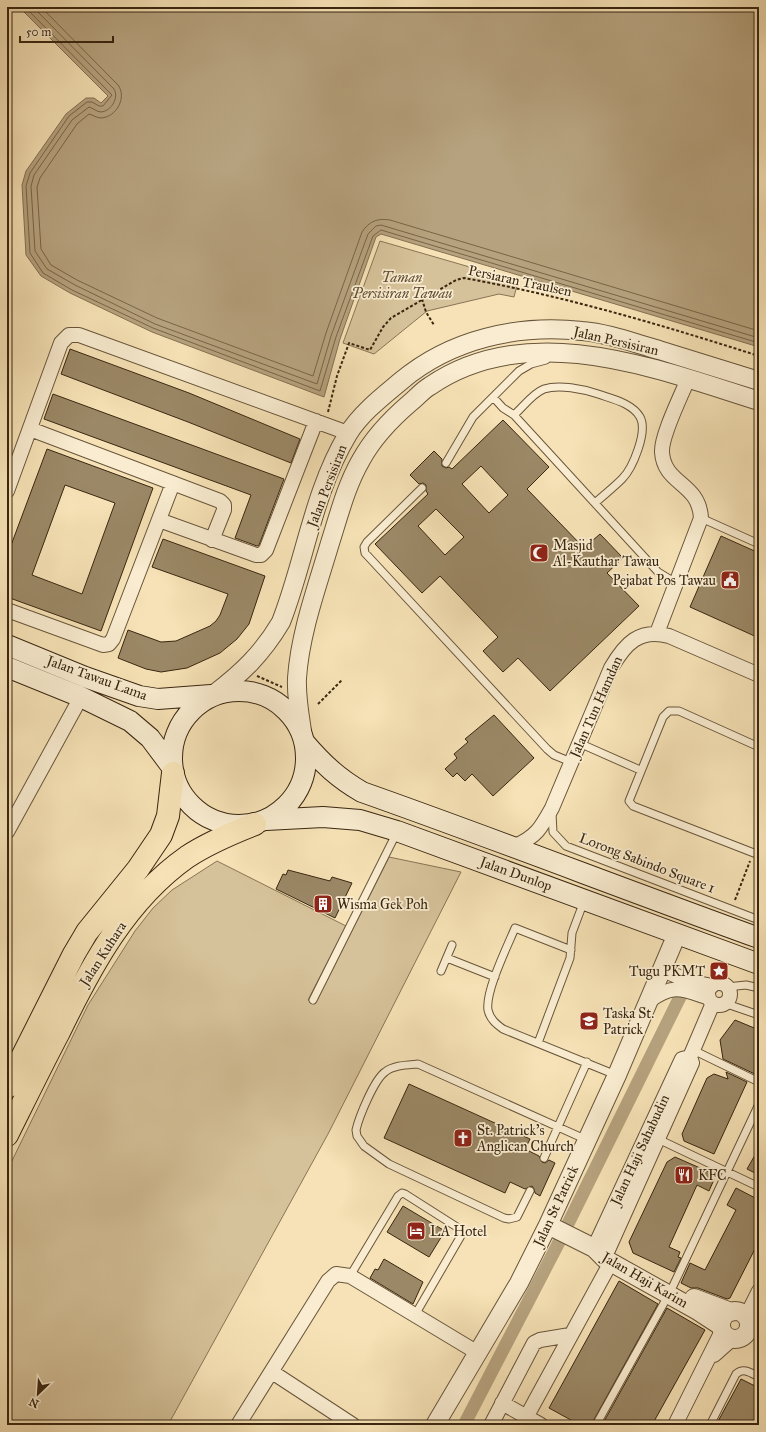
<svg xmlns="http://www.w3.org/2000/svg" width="766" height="1432" viewBox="0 0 766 1432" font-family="'IM FELL Great Primer',serif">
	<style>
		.green { fill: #d6c29a; stroke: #887455 }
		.water { fill: #b6a27e; stroke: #847052 }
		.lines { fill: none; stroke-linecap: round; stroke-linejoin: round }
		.shore { stroke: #786447; stroke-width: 1 }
		.canal { stroke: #b6a27e; stroke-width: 13 }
		.building { fill: #9b8866; stroke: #392610; fill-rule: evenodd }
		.service-casing { stroke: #68553a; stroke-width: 9 }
		.minor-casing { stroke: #68553a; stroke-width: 16 }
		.tertiary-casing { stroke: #68553a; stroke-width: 20 }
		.secondary-casing { stroke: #392610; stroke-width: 22 }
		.primary-casing { stroke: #392610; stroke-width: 24 }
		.path { stroke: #392610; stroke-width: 2; stroke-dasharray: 3 2; stroke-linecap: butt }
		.service { stroke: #f9ecd0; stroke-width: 7 }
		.minor { stroke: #f9ecd0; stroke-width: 14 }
		.tertiary { stroke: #f9ecd0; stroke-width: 18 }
		.secondary { stroke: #f9ecd0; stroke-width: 20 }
		.primary { stroke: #f6e2b6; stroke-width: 22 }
		.labels { text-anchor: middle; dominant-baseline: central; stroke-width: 3.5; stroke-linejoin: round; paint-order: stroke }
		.park-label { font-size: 14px; font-style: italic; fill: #604d32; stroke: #f9ecd0 }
		.street-label { font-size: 14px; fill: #392610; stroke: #f9ecd0 }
		.poi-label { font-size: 14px; fill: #392610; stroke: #f9ecd0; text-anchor: start }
	</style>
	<rect width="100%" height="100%" fill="#f6e2b6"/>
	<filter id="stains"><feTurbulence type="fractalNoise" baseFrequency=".005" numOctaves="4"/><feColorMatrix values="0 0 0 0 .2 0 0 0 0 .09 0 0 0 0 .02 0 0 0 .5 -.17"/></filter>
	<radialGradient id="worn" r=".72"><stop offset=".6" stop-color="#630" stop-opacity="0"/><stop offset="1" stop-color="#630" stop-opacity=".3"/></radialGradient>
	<path class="green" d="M380,241L518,281L514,297L499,294L427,311L374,354L343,343Z
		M389,857L461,872L328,1134L168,1425H7V1171L88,1005L135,931L153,908L172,890L217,861L346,926L308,1000L315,1004Z"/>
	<path class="water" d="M19,7H759V347L381,234L376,237L340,339L324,397L152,332L70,293L41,276L26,255L22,185L26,171L66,114L86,98H94L101,103L108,96Z"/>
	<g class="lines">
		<path class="shore" d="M25,7L112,95L103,106H99L92,102H87L69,116L30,173L26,186L30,253L43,273L72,290L153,328L320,391L336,337L373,236L381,230L759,343
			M33,7L114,89C119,97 112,111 101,112C97,112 93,108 89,107L72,120L34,175L31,186L35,251L47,269L75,285L155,324L317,384L331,336L368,234L376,226L381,225L759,338
			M41,7L118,85C127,97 117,117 101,118C97,118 93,115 89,114L77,124L40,178L37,187L41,249L51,265L77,280L157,318L313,376L326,333L362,232C369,221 378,218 390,220L759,331"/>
		<path class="canal" d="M464,1425L557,1246L681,995"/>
	</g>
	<path class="building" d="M70,349L189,393L300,439L291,463L188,422L61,374Z
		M53,394L284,479L259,545L257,546L235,538L251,495L44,419Z
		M503,420L549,467L527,489L584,548L600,534L623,558L607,573L639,606L550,691L518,658L503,672L483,651L498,637L440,576L422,593L375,544L428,494L426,491V485L423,483L419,484L410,475L434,451L442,459V466L446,468L449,467L452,469ZM481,466L508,495L489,513L462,484ZM436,509L464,537L445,555L418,526Z
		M47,449L153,488L101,631L7,597V556ZM65,485L115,503L82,594L32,575Z
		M721,536L759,553V638L690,607Z
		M163,539L265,576L249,624L237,639L220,653L187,668L161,672L146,669L118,658L128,630L161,642L176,641L210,626L216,621L220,615L228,594L152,567Z
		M494,715L534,758L493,796L472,774L465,781L457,773L453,777L445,769L457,758L454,754L468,742L465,739Z
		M288,870L330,881L332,877L352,883L335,918L276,889L283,874L286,875Z
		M735,1020L759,1030V1076L723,1059L720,1040Z
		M726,1072L747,1082L714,1154L684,1141L682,1134L707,1078L714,1074L728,1079Z
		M409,1084L530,1139L525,1149L539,1156L542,1162L545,1163L549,1160L555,1163L540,1196L535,1193L534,1189L532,1186L525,1189L510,1182L505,1193L384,1138Z
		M759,1148V1175L747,1169Z
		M675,1157L716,1175L709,1191L697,1185L669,1247L680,1252L678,1257L681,1258L674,1272L633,1253L629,1242L667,1162Z
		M736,1188L759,1200V1241L730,1298L727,1299L698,1288H691L681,1283L690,1263L705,1270L736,1210L727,1205Z
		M403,1206L445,1231L429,1257L387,1232Z
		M384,1259L423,1282L413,1304L370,1278L375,1269L378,1270Z
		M619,1281L658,1304L591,1425H580L549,1408Z
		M667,1308L705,1330L652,1425H602Z
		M741,1379L759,1388V1417L755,1425H716Z"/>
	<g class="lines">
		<defs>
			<path id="service" d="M493,397L503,408L514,415L658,572L676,583
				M514,415C523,407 533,393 544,389C559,384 583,389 598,394C612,399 632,403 640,417C648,431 633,468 622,479C614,487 604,495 595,503
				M446,463L473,417L519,371L531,364L546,360
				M422,488L367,542L364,547L365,553L547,749L554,755L571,762
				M701,518L759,544
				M579,743L640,770
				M759,747L679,711H669L663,717L629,801L633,806L759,855
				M552,814L553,832L566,846L759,920
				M571,950L515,928C507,947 485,992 488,1010C490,1019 496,1024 503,1029L616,1075
				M447,958L495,977
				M441,971L452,945
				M727,987L746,985L759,988
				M313,1000L397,832
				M724,1003L759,1015
				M538,1043L570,958L572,933L584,901
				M693,1050L759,1082
				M658,1139L759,1187
				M544,1158L587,1062
				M530,1191L517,1217L509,1219L504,1218L389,1164L364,1146L357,1136L356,1130C359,1117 374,1080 385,1072C394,1065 407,1065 418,1064L587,1140
				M350,1276L398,1196L402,1193L405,1194L460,1229L462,1234L415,1315
				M673,1286L759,1104
				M596,1425L669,1294
				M710,1425L736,1374C744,1367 751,1373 759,1377"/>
			<path id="minor" d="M30,429L220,501L224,505V510L212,540
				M7,491L61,343L69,335H79L348,433
				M159,520L256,555H261L266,550L316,421
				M7,610L103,645L109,644L113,639L173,483
				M657,633L701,518C699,482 664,485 662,452C661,436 681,396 688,379
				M7,832L81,697
				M515,846C536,837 541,828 552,808L611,668C625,644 639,628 669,636L759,675
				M663,970L688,981L712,986
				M708 994a11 11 0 1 1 22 0a11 11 0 1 1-22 0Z
				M649,1001C674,983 682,989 709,998
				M594,1248L682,1059L690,1057
				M608,1250L692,1063L690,1057L713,1003
				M749,1320L751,1307L759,1291
				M714,1355L732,1339
				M272,1372L353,1425
				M502,1403L541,1425
				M238,1425L328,1281L336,1274L350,1276L478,1353
				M491,1425L534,1343L540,1340L570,1335
				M522,1425L611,1262
				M675,1425L722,1331"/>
			<path id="tertiary" d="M213,695C242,673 262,654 281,622C305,561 313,492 348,434C361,413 382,397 401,381C451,339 518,324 582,331C608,333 634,343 659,350C692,360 726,371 759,381
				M303,737C300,717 296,698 297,678C300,633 317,587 330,543C339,515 346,486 361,460C373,438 391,419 411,402C417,397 423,390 430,386C529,318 657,369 759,401
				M548,1225L594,1248L605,1259L698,1311L721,1326
				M694,1298L731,1312
				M721 1325a14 14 0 1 1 28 0a14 14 0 1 1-28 0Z
				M435,1425L519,1283L548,1225L617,1075L677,934"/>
			<path id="secondary" d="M7,645L85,677L139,696L158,699L211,695
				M7,667L81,697L130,721L150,738L171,766
				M172 758a67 67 0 1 1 134 0a67 67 0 1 1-134 0Z
				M305,743C323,764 338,778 362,792C495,839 626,890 759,938
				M266,820L323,817L360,820L397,831L759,964"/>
			<path id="primary" d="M7,1087L74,954L87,932L138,869L161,835L168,816L173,773
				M7,1135C24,1101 41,1066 59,1032C91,966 126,900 187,857C208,843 232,833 255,824"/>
		</defs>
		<use href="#service" class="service-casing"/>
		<use href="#minor" class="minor-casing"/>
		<use href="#tertiary" class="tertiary-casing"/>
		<use href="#secondary" class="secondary-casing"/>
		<use href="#primary" class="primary-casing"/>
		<path class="path" d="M422,299L426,312L434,325
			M328,412L337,376L349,343L370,350L383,327L391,318L456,280L464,278C564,296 662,325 759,356
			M257,676L282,687
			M318,704L342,680
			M735,900L750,861"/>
		<use href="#service" class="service"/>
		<use href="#minor" class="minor"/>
		<use href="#tertiary" class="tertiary"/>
		<use href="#secondary" class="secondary"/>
		<use href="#primary" class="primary"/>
	</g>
	<defs>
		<symbol id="mosque-square" viewBox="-11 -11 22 22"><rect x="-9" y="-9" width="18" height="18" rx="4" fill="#8f2418" stroke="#f9ecd0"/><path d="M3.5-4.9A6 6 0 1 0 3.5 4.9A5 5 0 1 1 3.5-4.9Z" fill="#fff"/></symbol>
		<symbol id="civic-square" viewBox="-11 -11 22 22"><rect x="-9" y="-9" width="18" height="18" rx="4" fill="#8f2418" stroke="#f9ecd0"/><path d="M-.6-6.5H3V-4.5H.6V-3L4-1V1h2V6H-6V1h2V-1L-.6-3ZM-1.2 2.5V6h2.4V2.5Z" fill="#fff"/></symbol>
		<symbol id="building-square" viewBox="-11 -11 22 22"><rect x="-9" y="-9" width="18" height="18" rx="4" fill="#8f2418" stroke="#f9ecd0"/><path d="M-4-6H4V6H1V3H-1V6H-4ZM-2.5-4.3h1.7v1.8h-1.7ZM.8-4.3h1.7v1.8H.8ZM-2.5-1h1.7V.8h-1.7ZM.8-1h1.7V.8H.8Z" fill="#fff"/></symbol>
		<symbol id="sight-square" viewBox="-11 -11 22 22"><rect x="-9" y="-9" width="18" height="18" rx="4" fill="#8f2418" stroke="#f9ecd0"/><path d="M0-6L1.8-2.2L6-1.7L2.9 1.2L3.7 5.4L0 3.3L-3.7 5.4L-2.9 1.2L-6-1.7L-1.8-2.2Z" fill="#fff"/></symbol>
		<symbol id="school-square" viewBox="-11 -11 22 22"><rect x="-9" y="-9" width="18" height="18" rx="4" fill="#8f2418" stroke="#f9ecd0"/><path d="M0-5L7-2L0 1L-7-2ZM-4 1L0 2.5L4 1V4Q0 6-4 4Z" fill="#fff"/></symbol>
		<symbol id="church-square" viewBox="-11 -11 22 22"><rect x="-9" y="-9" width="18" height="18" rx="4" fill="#8f2418" stroke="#f9ecd0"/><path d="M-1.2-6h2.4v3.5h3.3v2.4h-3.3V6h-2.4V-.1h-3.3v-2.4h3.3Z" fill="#fff"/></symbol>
		<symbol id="restaurant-square" viewBox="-11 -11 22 22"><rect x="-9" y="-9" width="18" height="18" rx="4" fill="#8f2418" stroke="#f9ecd0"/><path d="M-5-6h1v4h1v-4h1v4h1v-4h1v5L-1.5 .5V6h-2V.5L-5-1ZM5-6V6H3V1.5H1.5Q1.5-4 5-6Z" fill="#fff"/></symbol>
		<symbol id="hotel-square" viewBox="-11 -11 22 22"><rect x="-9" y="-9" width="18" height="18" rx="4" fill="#8f2418" stroke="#f9ecd0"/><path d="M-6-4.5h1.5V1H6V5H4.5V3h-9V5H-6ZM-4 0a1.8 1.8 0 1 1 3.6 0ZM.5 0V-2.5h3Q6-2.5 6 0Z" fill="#fff"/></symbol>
	</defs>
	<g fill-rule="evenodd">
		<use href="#mosque-square" x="528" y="542" width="22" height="22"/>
		<use href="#civic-square" x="719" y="569" width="22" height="22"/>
		<use href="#building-square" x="312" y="893" width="22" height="22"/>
		<use href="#sight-square" x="708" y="960" width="22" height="22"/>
		<use href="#school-square" x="578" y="1010" width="22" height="22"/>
		<use href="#church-square" x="452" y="1127" width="22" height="22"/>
		<use href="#restaurant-square" x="673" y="1164" width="22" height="22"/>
		<use href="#hotel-square" x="405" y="1220" width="22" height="22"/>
	</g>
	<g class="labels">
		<g class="park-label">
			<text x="402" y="277">Taman<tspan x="402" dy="16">Persisiran Tawau</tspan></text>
		</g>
		<g class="street-label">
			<text transform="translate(520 281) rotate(12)">Persiaran Traulsen</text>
			<text transform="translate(616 341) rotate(13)">Jalan Persisiran</text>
			<text transform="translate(327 486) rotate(-69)">Jalan Persisiran</text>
			<text transform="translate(97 678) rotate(20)">Jalan Tawau Lama</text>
			<text transform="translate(596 707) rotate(-66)">Jalan Tun Hamdan</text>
			<text transform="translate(647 863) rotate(21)">Lorong Sabindo Square 1</text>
			<text transform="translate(516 874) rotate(20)">Jalan Dunlop</text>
			<text transform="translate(103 954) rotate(-57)">Jalan Kuhara</text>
			<text transform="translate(640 1150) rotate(-65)">Jalan Haji Sahabudin</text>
			<text transform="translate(556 1206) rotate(-65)">Jalan St Patrick</text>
			<text transform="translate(645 1280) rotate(30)">Jalan Haji Karim</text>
		</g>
		<g class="poi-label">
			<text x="553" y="545">Masjid<tspan x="553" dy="16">Al-Kauthar Tawau</tspan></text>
			<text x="716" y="580" text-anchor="end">Pejabat Pos Tawau</text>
			<text x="337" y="904">Wisma Gek Poh</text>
			<text x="705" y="971" text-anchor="end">Tugu PKMT</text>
			<text x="603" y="1013">Taska St.<tspan x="603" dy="16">Patrick</tspan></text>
			<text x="477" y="1130">St. Patrick's<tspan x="477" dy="16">Anglican Church</tspan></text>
			<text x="698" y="1175">KFC</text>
			<text x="430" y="1231">LA Hotel</text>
		</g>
	</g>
	<rect width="766" height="1432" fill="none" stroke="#f6e2b6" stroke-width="24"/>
	<rect x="8" y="8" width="750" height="1416" fill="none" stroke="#392610" stroke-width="2"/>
	<rect x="12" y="12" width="742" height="1408" fill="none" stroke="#392610"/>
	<g transform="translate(38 1394) rotate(205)" stroke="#f9ecd0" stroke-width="3" paint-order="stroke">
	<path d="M0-3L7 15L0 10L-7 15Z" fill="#392610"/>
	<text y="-6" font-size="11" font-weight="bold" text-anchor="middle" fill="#392610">N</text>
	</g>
	<path d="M20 36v6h93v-6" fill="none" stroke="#392610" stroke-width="2"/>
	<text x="26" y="36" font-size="12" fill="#392610" stroke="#f9ecd0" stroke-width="3" paint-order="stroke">50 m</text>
	<rect width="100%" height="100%" filter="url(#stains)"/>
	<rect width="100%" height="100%" fill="url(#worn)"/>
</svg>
